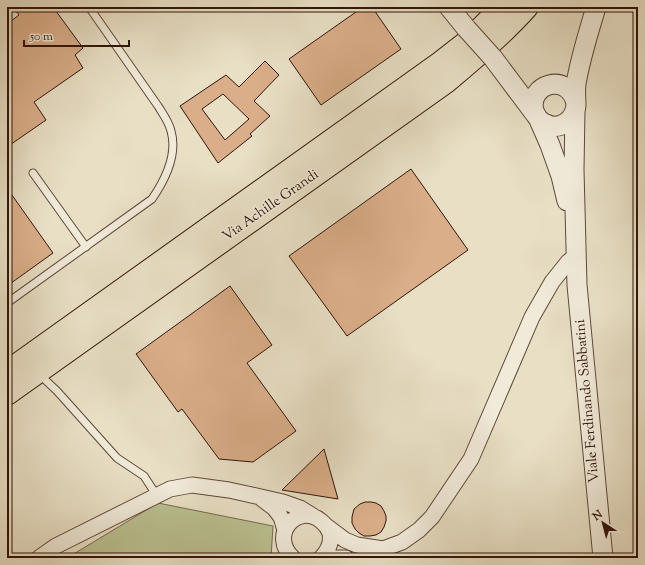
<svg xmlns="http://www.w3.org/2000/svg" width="645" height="565" viewBox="0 0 645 565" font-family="'Sorts Mill Goudy',serif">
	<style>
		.green { fill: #bac091; stroke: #766a4d }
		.building { fill: #d9ae89; stroke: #311509; fill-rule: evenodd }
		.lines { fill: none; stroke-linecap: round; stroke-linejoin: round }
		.service-casing { stroke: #5f4838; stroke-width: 9 }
		.minor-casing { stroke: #5f4838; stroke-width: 17 }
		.tertiary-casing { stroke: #5f4838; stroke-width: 21 }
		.primary-casing { stroke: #311509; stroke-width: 24 }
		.service { stroke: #f0ead9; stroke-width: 7 }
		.minor { stroke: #f0ead9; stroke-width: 15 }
		.tertiary { stroke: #f0ead9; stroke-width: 19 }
		.primary { stroke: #e8dfc5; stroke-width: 22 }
		.tertiary-bridge-casing { stroke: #5f4838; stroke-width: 21; stroke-linecap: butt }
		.tertiary-bridge { stroke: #f0ead9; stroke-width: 19 }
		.labels { text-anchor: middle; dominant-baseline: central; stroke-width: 3; stroke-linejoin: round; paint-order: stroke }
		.street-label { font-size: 14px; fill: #311509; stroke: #f0ead9 }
	</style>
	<rect width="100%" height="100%" fill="#e8dfc5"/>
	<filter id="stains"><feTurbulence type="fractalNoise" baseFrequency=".005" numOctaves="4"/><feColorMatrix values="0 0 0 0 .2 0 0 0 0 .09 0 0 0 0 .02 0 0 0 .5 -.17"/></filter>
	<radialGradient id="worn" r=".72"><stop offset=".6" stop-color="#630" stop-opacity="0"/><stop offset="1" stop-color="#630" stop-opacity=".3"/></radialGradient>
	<path class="green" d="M158,503L273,526L271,558H67Z"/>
	<path class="building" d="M13,7H53L83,48L75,55L83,68L34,102L46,120L7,147V24L19,15Z
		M363,7H372L401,49L321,105L289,59Z
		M265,61L279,75L254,101L270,116L250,134L252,136L218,163L180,106L226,75L239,87ZM223,94L249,119L225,140L202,109Z
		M411,169L468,250L347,336L289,256Z
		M7,188L53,253L7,286Z
		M230,286L272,345L247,363L296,431L253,462L219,459L182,409L178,412L136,354Z
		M324,449L338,499L282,490Z
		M365,502H371L376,503L381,506L384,511L386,516V521L384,527L381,532L376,535L370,536H364L359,533L355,529L352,523V517L354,509L360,504Z"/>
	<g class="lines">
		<defs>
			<path id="service" d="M33,173L86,247
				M7,303L152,199C165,180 178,155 171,131C169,122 163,114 158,106L89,7
				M39,374L57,391L117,458L144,476L157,496"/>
			<path id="minor" d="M262,499L274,508L281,517L285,530
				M325,525L345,540L357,545L383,549
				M39,558L56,546L170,489L192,485L229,490L283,502L300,508L313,516
				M293,558C268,535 298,502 321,521C325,524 328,528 330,533C332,543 328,551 321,558
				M321,558H346
				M369,558L372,557L383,549L402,542L419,530L432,517L471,459L532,317L552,282L568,262L577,255"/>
			<path id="tertiary" d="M449,7L466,28
				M493,58L535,114
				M576,103C568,71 527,84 534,111C536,116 540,122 546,124C560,131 575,120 576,105C576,98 575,91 576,84C580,59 589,31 596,7
				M575,110L574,170L577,285L603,558
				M539,120L550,145L561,176L567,201"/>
			<path id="primary" d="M7,372L440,63L467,42L502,7
				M7,394L446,82C475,58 502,35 527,7"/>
		</defs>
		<use href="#service" class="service-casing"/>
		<use href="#minor" class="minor-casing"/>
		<use href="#tertiary" class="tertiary-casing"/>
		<use href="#primary" class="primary-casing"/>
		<use href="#service" class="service"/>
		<use href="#minor" class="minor"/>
		<use href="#tertiary" class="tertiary"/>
		<use href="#primary" class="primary"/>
		<defs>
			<path id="tertiary-bridge" d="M466,28L493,58"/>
		</defs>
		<use href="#tertiary-bridge" class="tertiary-bridge-casing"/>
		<use href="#tertiary-bridge" class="tertiary-bridge"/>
	</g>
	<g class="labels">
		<g class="street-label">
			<text transform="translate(271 206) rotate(-35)">Via Achille Grandi</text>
			<text transform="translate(588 401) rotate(-95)">Viale Ferdinando Sabbatini</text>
		</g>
	</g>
	<rect width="645" height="565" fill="none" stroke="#e8dfc5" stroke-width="24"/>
	<rect x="8" y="8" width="629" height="549" fill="none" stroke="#311509" stroke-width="2"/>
	<rect x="12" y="12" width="621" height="541" fill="none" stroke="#311509"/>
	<g transform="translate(603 523) rotate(324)" stroke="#f0ead9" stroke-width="3" paint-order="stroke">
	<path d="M0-3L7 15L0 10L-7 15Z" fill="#311509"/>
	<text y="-6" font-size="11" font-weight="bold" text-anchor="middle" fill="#311509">N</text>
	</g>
	<path d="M24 40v6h105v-6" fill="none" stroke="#311509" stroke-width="2"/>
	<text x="30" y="40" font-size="12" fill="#311509" stroke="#f0ead9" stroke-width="3" paint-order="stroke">50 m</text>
	<rect width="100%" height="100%" filter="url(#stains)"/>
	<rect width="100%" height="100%" fill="url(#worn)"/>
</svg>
